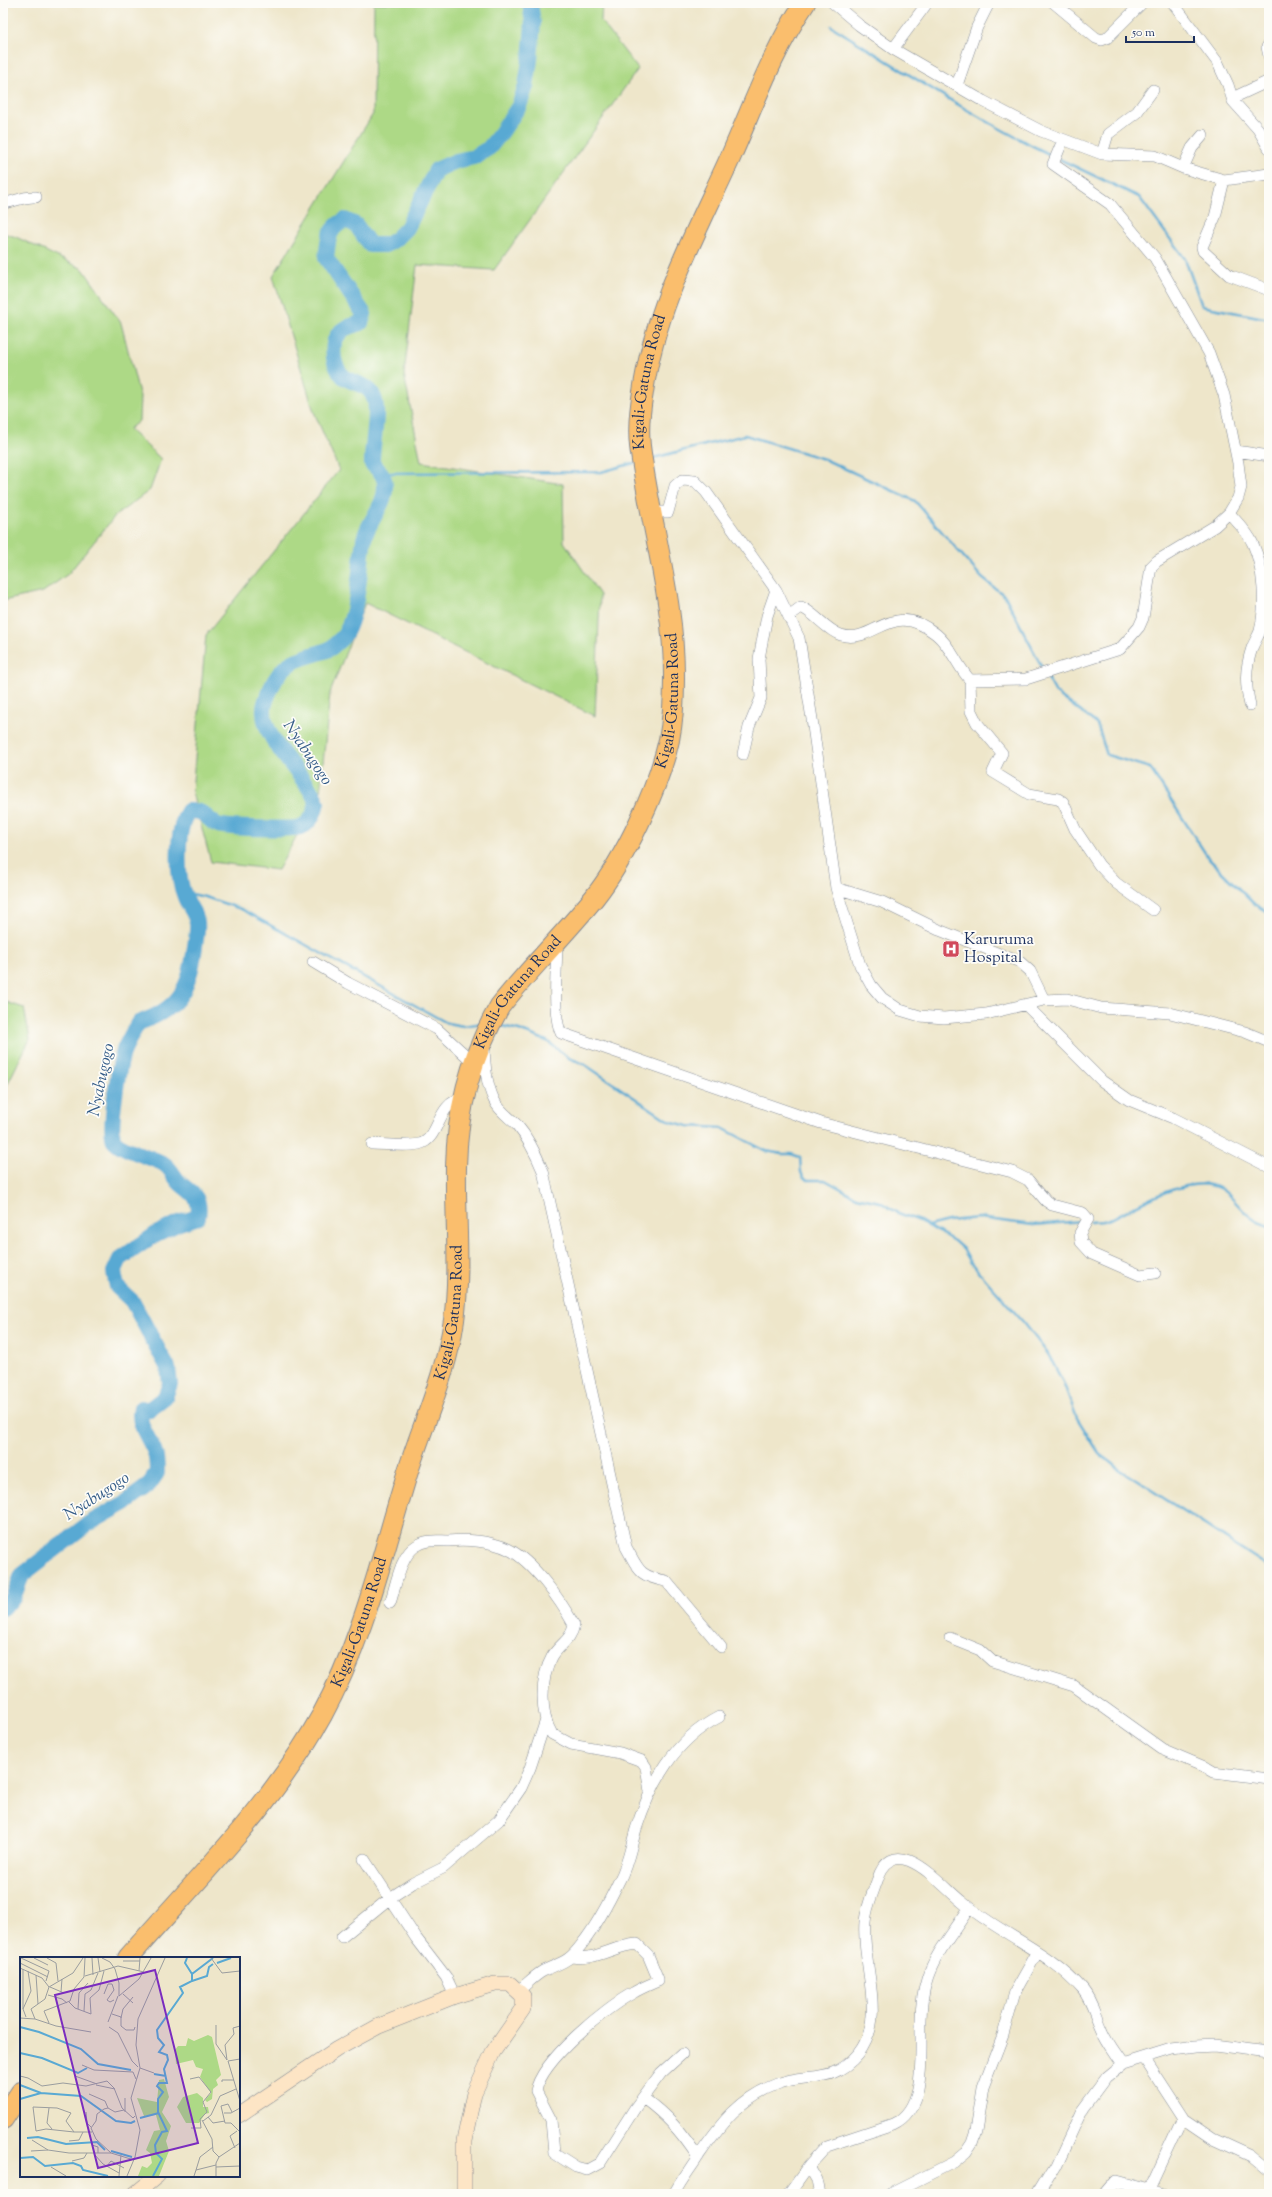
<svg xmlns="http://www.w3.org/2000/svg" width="1272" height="2197" viewBox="0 0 1272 2197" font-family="'Sorts Mill Goudy',serif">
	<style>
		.green { fill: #add986; stroke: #648472 }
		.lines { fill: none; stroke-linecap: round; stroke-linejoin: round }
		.stream { stroke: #59a9d3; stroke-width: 2.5 }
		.river { stroke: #59a9d3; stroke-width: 16 }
		.street-casing { stroke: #848a94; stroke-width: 12 }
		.secondary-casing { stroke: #848a94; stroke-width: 16 }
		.highway-casing { stroke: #848a94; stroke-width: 22 }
		.street { stroke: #fff; stroke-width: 11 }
		.secondary { stroke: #fde5c5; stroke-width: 15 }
		.highway { stroke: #fabe6d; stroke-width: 20 }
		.labels { text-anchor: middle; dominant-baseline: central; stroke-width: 3.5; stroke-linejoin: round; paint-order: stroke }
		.street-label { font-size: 16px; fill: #1b2f5e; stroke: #fdfcf7 }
		.poi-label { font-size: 16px; fill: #1b2f5e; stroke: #fdfcf7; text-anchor: start }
		.water-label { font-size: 17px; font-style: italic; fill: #315a87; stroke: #fdfcf7 }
		.inset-river { fill: none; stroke: #59a9d3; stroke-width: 2 }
		.inset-road { fill: none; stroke: #9a9d9f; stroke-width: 1 }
		.view { fill: #7b2cbf; fill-opacity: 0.15; stroke: #7b2cbf; stroke-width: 2 }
		.inset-edge { fill: none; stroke: #1b2f5e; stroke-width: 2 }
	</style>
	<rect width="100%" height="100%" fill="#fdfcf7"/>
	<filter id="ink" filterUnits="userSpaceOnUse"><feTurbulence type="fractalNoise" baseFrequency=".025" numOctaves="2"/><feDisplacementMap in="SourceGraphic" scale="8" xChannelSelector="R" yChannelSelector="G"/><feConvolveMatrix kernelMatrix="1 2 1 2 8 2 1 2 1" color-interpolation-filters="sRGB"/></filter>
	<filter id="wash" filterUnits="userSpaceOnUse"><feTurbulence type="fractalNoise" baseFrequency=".012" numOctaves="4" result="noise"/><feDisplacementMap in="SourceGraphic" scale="16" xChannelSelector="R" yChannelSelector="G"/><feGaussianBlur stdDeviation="0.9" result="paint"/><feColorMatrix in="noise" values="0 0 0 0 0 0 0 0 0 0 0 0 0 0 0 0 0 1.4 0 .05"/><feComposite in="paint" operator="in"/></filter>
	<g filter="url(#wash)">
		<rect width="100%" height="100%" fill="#eee6ca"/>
		<path class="green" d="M374,3H602L601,21L638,69L494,270L417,265L404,374L421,462L563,484L564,542L600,595L595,716L365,603L330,693L320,793L278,870L211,862L192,792L206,635L339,470L314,412L273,276L373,114Z
			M3,233L16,237L83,269L121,323L140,397L139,421L129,429L161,459L150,490L115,516L68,574L43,592L3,601Z
			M3,1001L24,1008L30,1039L6,1087L3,1121Z"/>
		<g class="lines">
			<path class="stream" d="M831,26C904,71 976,119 1053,156
				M1059,159L1139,197L1185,259L1202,306L1269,319
				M649,459L745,435L824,459L915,501L982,578L1005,596L1044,671
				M383,473L601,472L634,463
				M1046,675L1056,693L1097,724L1107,755L1150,768L1209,859L1254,904L1269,913
				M183,892L205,897L241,909L447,1023L463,1026L483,1023
				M498,1025L519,1030L547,1041L569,1058L584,1064L669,1121L688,1126L722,1128L766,1151L782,1154H791L800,1157L801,1172L803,1177L808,1180H825L856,1197L880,1202L898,1213L920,1221L954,1241L963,1249L971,1263L1025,1324L1048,1354L1063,1382L1077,1418L1099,1453L1116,1467L1269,1567
				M1090,1222L1103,1221L1113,1218C1139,1204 1193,1172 1221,1189C1234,1197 1242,1213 1255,1220C1259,1223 1264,1224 1269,1226
				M928,1226L948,1221L979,1218L1033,1225L1083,1221"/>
			<path class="river" d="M3,1608L13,1598L22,1575L88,1524L125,1503L148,1486L157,1473C157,1466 157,1457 154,1450C148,1436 137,1425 141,1408L148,1410L165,1397L170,1384L168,1368L132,1301L117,1287L114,1272L120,1259L156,1234L179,1223L198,1217C201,1199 195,1195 182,1185C175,1179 171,1168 164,1164C152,1157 121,1150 114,1140C108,1131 119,1066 123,1053C126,1043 133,1033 138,1023C180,1009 190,988 195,946C196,939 198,929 197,922C195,912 188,906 185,897C176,876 176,830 188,811C208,810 204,819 218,825C226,828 292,830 301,827C312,822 315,812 317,802C304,773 262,741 264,709C264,702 269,693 272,686C286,657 301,660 327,650C332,649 337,642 341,639C358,622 360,563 364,539C368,521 386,505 385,486C385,475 380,471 372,464C371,447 380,412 374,398C369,383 352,384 343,376C331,364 329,339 344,329C349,326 356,325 361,323L364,314L326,258C329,238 327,230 345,220L356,225L370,245H386L396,239L407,228L436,170L456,161L474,157L489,148L501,133L519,106L526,86L530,60L533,23L530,3"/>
		</g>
	</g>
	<g filter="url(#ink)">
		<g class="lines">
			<defs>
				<path id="street" d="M833,3L859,25L893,49L983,101L1041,131L1102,154L1155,156L1183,168L1224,180L1269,174
					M1054,3L1096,38L1102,40L1107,38L1142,3
					M1173,3L1218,63L1228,85L1233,101L1258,129L1269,148
					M1269,44L1267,47L1269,56
					M893,49L925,6
					M957,85L977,27L989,3
					M1233,101L1239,95L1269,81
					M1102,154L1108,134L1137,112L1153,90
					M1183,168L1192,148L1203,135
					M1224,180L1215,217L1202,247L1203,251L1229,275L1269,290
					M3,203C17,202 20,196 36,197
					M1236,451L1269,456
					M653,512H668L675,486L682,480L695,481L706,492L776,590L799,638L812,719L836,888L860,965L871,985L882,998L900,1010L920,1016L944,1018L986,1014L1044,1000L1067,999L1101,1008L1170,1013L1245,1032L1269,1042
					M1229,513C1237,522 1248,532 1253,544C1264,569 1266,605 1260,631C1258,637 1254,642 1252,648C1245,669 1245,684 1250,705
					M789,616L801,607C815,613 826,630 841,635C875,645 891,598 936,634C951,646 957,666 970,680L1026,679L1120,649L1139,627L1143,618L1151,567L1157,561L1215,526L1229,513L1238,498L1241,487L1238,463L1224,395L1209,353L1155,258L1110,204L1053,164L1063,140
					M970,680L971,711L977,723L1002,753L993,772L1029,794L1058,799L1063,802L1075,829L1099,865L1116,883L1153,910
					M743,754L749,727L761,698L759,659L762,642L767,616L776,590
					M836,888L882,902L939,930L1020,962L1030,971L1044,1000
					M557,942C557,964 552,1015 561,1033L821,1123L1012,1172L1028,1180L1046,1201L1052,1205L1083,1213L1088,1219L1080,1233L1081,1242L1092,1254L1140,1275L1155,1273
					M313,962L348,983L437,1029L474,1063
					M1026,1005L1102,1081L1129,1100L1173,1118L1267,1166
					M484,1048C485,1066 486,1083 494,1100C499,1111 508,1116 517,1125C529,1139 536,1154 543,1171L626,1547C639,1570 638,1576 666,1581L721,1647
					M372,1144C386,1144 405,1147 419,1144C441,1139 435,1103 464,1098
					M390,1603C396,1586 400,1556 416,1546C427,1539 437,1541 448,1541C467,1539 491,1541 508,1549C533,1561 561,1601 574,1625C571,1641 559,1644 552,1657C540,1678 540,1714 552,1734L571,1744L620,1753L642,1761L646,1767L650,1791
					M950,1638L980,1650L992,1661L1074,1686L1162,1749L1207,1768L1214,1772L1269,1779
					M364,1859L416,1938L446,1977L455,1996
					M342,1937L390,1898L413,1883L443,1868L499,1820L521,1788L530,1768L546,1720
					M572,1957C597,1961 612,1946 637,1944L648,1955L658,1979V1981C649,1985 641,1988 633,1993C606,2007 541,2061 536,2091L551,2120L554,2153L576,2167L587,2170L600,2163L635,2108L661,2073L682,2054
					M519,1990C527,1984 534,1976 543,1971C562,1962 568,1963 582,1944C596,1926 609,1902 619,1881C628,1865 631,1846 636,1829C651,1783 674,1740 719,1717
					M1144,2058L1183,2118L1214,2139L1251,2156L1269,2171
					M643,2098C667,2115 682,2133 698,2157
					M809,2166L817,2180L820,2194
					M1150,2189L1183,2118
					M674,2194C681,2180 691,2168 699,2155C721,2123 740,2098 777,2084C809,2072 832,2085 858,2054C888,2016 861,1965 865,1922C866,1908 872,1895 877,1881C893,1828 939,1883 961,1901C999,1934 1050,1951 1083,1990C1092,2001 1095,2015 1101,2028C1106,2041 1115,2052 1123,2064
					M789,2194L809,2166L827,2146L893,2124C928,2108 920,2052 921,2021C921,2007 923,1992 927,1979C935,1953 955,1931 969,1908
					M890,2194L954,2162L966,2152L972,2143L976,2131L983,2087L1003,2035L1015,1992L1037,1953
					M1039,2194L1056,2166L1081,2112L1107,2077L1123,2064L1171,2049L1194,2046L1214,2045L1269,2052
					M1105,2194L1116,2181L1164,2194"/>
				<path id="secondary" d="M239,2115L337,2049L379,2026L455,1996L495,1984H510L523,1996V2009L493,2052L474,2093L464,2141V2194
					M135,2194L157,2176"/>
				<g id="highway">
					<path id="s1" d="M128,1958C196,1880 272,1806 322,1715C362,1642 381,1560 405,1481C421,1427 446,1377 454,1320C461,1269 455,1218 456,1167C457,1110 472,1054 500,1006C530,968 564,935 594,898C625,859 658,789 669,740C673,720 674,699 674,680C675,600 650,525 640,446C638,428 640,409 643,392C655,307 696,233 731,156C754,104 773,50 805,3"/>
					<path d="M3,2119L21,2092"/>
				</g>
			</defs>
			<use href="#street" class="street-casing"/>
			<use href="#secondary" class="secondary-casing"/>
			<use href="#highway" class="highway-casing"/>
			<use href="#street" class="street"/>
			<use href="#secondary" class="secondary"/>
			<use href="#highway" class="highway"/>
		</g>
	</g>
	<defs>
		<symbol id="hospital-square" viewBox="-11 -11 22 22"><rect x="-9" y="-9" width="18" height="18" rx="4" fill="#d1495b" stroke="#fdfcf7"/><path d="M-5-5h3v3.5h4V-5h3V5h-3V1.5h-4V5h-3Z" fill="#fff"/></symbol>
	</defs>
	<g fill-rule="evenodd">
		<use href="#hospital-square" x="941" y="939" width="20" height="20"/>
	</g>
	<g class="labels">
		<g class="street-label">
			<text stroke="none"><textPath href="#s1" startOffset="1732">Kigali-Gatuna Road</textPath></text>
			<text stroke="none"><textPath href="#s1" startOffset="1409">Kigali-Gatuna Road</textPath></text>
			<text stroke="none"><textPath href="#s1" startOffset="1072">Kigali-Gatuna Road</textPath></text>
			<text stroke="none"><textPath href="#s1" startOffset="736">Kigali-Gatuna Road</textPath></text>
			<text stroke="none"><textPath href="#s1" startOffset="412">Kigali-Gatuna Road</textPath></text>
		</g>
		<g class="poi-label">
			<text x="964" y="940">Karuruma<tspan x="964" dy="18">Hospital</tspan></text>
		</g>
		<g class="water-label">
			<text transform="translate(307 753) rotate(56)">Nyabugogo</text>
			<text transform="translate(102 1080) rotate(-78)">Nyabugogo</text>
			<text transform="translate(97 1497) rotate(-33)">Nyabugogo</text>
		</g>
	</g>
	<g transform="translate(20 1957)">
		<rect width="220" height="220" fill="#eee6ca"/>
		<path d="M188,78L192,80L201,118L196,123L198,128L193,132L192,142L187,145L185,143L191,136L180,120L183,112L176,110L173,103L156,107L155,93L158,89H166L168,81L174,84ZM144,122L149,140L142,155L151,169L146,184L149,194L139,219H118L122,209L127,211L132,206L130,196L126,193L134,174L140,173L136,158L124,159L117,141L137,145L139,123ZM177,136L183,141V150H188L189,156L185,157L179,166H166L157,150L163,140Z" fill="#add986"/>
		<path class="inset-river" d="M167,1L165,6L172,17M197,6L211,1M172,24L187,19L189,10L193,7M0,70L19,75L61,92L78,107L111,113M0,96L22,101L58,116L67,111M134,117L146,119M0,128L21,136L61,139L96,164L111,166L115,164M0,142L21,136M120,161L139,156M7,181L18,180L46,187L77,185L85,193M91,194L112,200M0,201L13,200L25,209L53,206L61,209L63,213L88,219M133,219L142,202L136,196L135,188L142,175L147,174L138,155V142L143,135L137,129L139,126H147L144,112L148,103L147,98L139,95L144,88L138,81L137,73L163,36L160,30L172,24V17L193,1"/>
		<path class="inset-road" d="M1,1L29,14L26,24M14,1L28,8M27,1L36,6L38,24M72,1L73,18M78,1L80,15M82,1L90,5L95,12L99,26V39L119,22L131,1M191,1L202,16L220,14M103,4H120M0,6L28,20M0,11L22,21L29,30L53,16L63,1M3,12V52M119,14L120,1M16,18L18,47M65,19L98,9L124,15M29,30L25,42L11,52L15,62L36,69L71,75M30,30L44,36M41,35L42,22M84,37L88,27H92L94,33L87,43L90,45L94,43M103,37L113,46M28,38L42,42L47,46M49,45L55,51L71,57L70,41L79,33L84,14M58,52L59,36L68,26M64,54L65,37L71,33L78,16M92,57L101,60V69L106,73H114L115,70M6,60L3,52L11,34L8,14M0,61L15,62M101,61L103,52L113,40M88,65L98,39M29,66L24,54L50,44L54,32L64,20L65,1M196,68V87L207,103M89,70L98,76L112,104L118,110M220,102L208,104L220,144M207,103L205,88L214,77L213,71L220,69M62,108L74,113L113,115L116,122M120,111L134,116M0,119L8,121L22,129L43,126L66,129L87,124L94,131L102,151L113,161L115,159M55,119L77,127M170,122L179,120L191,135L183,145L187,155L180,162L181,171H171M202,125V123H214M76,128L95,132M69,137L85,144L88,151M105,141V155M29,151L27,166L32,172M66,155L67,166L71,170M212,155L208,147L201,149L205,166H211L220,175M204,156H211L220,151M188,160L193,166L205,164M182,163L192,182L193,194L199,200M183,164L191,158L200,139L216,132M54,175L46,164L51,156L37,151L13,150L16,174L26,172L54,175H72M12,183L28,193L49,196H91L114,203M49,184L59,183L63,175M72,188L78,190V196M215,191L210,179L217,174M11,194L28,193M91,196L76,182L71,171L76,164L77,157L84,152L88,151L95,155L104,153M74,197L83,207L99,216M52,204L64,201L67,196M87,209L91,204L104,211M31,210L46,219M196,210L220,209M176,213L180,200L193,190M99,219L101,198M107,219L115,200L120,173L111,141L120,111L116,88L118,62L145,1M174,219L176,213L196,208M196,219V206L199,200L220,186"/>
		<path class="view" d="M135,13L178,186L78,211L35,38Z"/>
		<rect width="220" height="220" class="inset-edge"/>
	</g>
	<rect width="1272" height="2197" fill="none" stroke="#fdfcf7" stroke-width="16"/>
	<path d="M1126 36v6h68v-6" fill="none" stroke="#1b2f5e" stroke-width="2"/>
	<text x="1132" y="36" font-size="12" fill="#1b2f5e" stroke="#fdfcf7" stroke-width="3" paint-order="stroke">50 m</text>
</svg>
